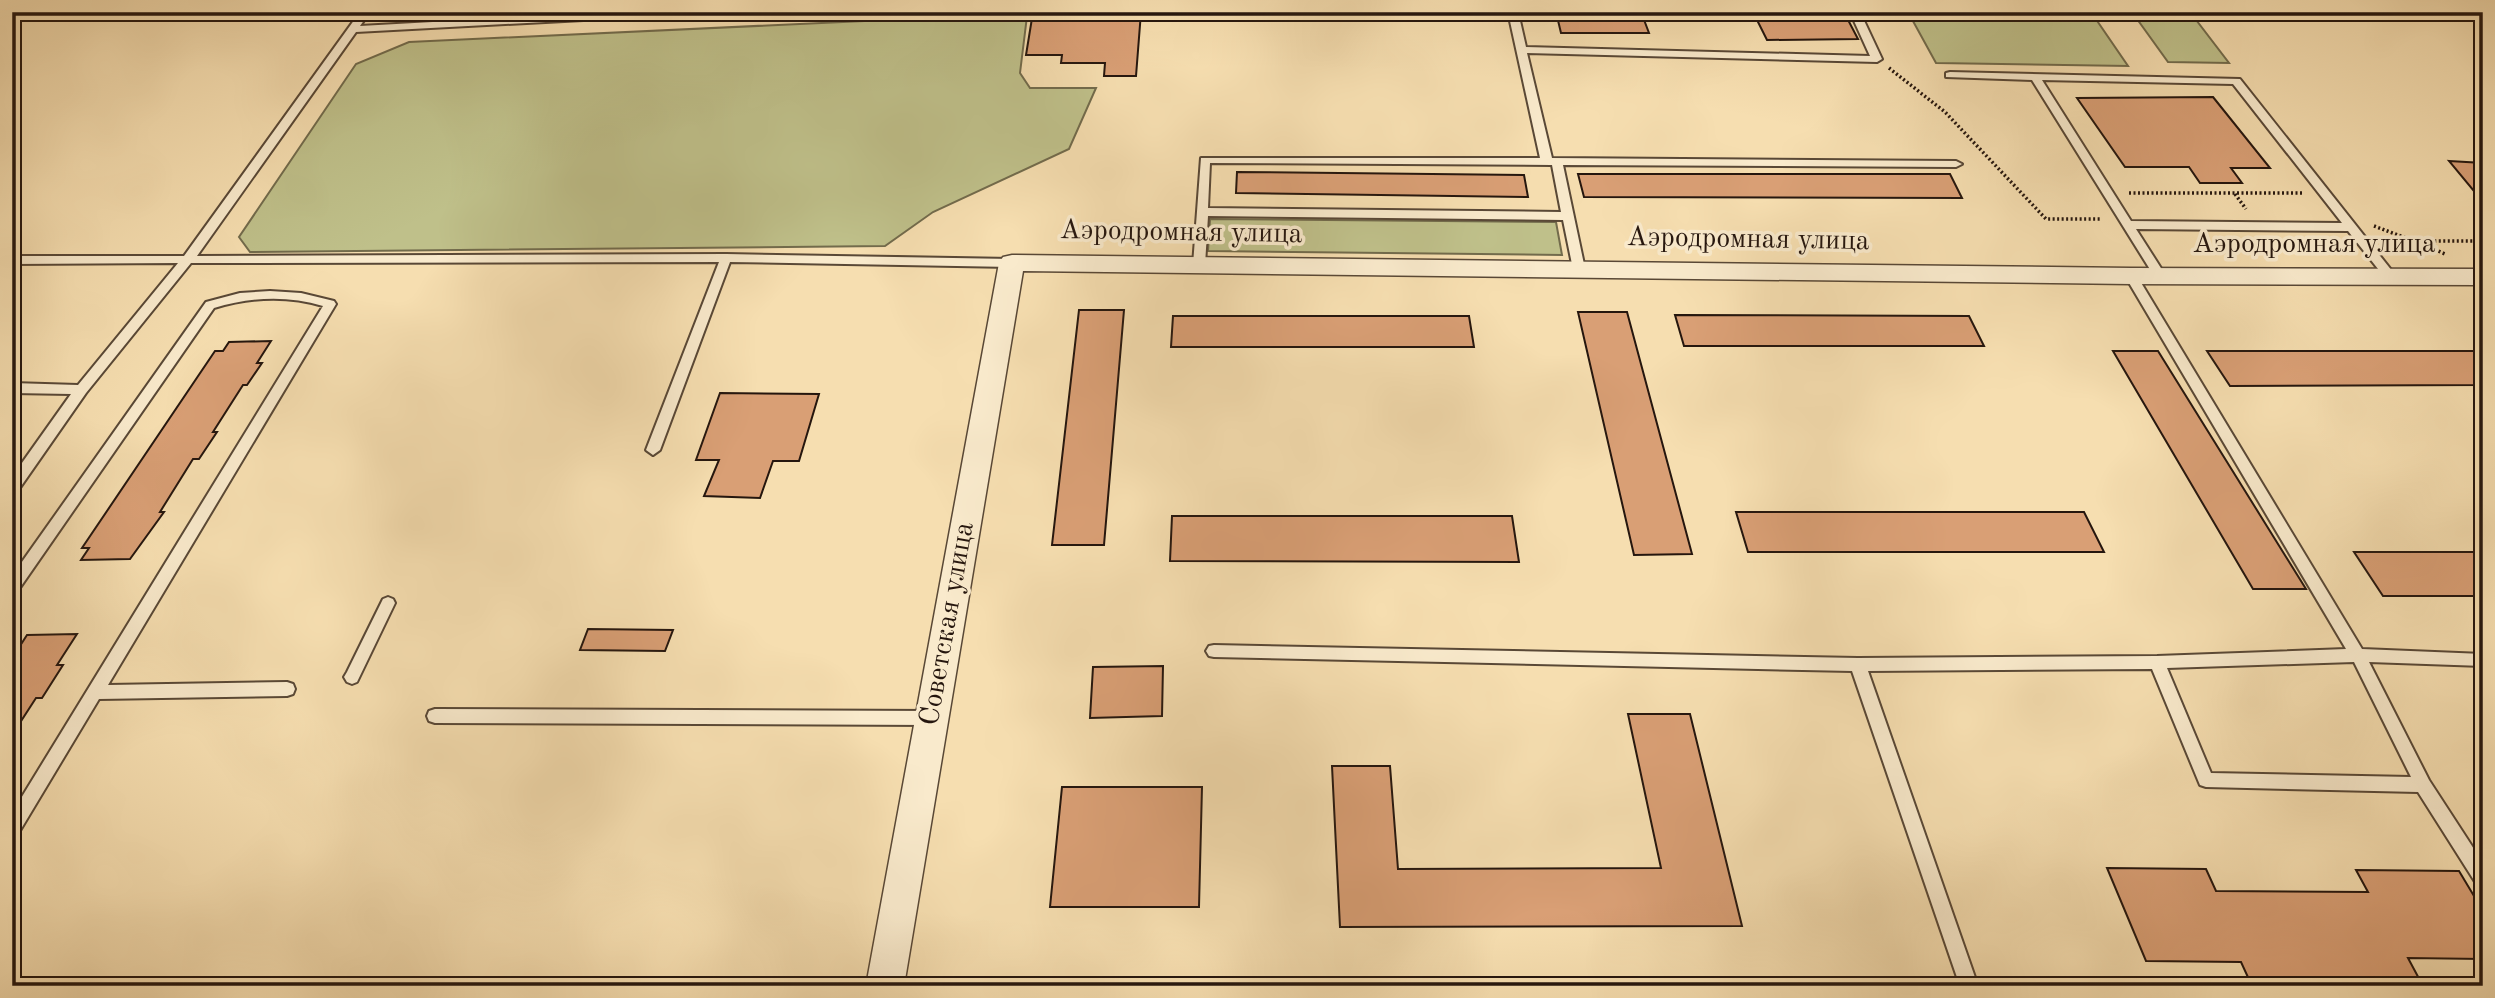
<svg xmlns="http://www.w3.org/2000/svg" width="2495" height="998" viewBox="0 0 2495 998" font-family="'Old Standard TT',serif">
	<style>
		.green { fill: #bfc08a; stroke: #726b4c; stroke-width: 2 }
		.building { fill: #d99f75; stroke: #25160e; stroke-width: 2 }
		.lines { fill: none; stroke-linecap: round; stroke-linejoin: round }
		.service-casing { stroke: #594836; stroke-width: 4 }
		.minor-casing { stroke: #594836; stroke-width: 3 }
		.path { stroke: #25160e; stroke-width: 3.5; stroke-dasharray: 2 2.5; stroke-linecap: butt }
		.service { fill: #f9eacc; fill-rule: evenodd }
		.minor { fill: #f9eacc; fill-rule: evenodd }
		.labels { text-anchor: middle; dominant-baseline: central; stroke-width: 7; stroke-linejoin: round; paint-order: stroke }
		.street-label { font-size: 28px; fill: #25160e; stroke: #f9eacc }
	</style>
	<rect width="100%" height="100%" fill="#f6deb0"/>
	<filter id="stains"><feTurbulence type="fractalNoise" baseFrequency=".00286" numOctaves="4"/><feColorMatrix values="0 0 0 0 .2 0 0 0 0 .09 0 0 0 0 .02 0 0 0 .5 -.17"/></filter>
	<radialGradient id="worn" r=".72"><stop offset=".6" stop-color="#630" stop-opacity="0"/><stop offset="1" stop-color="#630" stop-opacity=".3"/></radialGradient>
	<path class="green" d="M1908,12H2091L2128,66L1936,63Z
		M2132,12H2190L2229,63L2168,62Z
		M1016,14L1027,16L1020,73L1030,88H1096L1069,149L933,212L885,246L250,252L239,237L356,64L409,42Z
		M1210,219L1556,222L1562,255L1208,251Z"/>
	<path class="building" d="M1033,12H1141L1136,76H1104L1105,63H1061L1062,55H1026Z
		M1556,12H1641L1649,33H1561Z
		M1755,16H1846L1858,39L1767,40Z
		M2213,97L2270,168H2231L2242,183H2200L2189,167H2125L2077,98Z
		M2449,161L2483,163V202Z
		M1237,172L1524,175L1528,197L1236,193Z
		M1578,174H1950L1962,198L1584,197Z
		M1079,310H1124L1104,545H1052Z
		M1578,312H1627L1692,554L1634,555Z
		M1675,315L1969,316L1984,346H1684Z
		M1173,316H1469L1474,347H1171Z
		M271,341L257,363H262L247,385H243L213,432H217L199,459H193L160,512H164L130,559L81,560L89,548H82L215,351H223L229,342Z
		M2113,351H2158L2306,589H2253Z
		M2207,351H2483V385L2230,386Z
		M720,393L819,394L799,461H773L760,498L704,496L719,460H696Z
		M1736,512H2084L2104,552H1748Z
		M1172,516H1512L1519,562L1170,561Z
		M2354,552H2483V596H2383Z
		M588,629L673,630L665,651L580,650Z
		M77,634L57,665H63L42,698H36L12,735V649H18L27,635Z
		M1163,666L1162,716L1090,718L1093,667Z
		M1628,714H1690L1742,926L1340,927L1332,766H1390L1398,869L1661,868Z
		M1062,787H1202L1199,907H1050Z
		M2107,868L2206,869L2216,891L2368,892L2356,870L2459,871L2483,911V959L2408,958L2423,986H2252L2241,962L2146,961Z"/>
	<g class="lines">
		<defs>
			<path id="service" d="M360,12H370L360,26L617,12H683L678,15L356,32L197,256L726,254L1012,259L1018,263L1012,267L730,262L660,450L653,455L646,450L719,262L191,263L86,393L17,492L12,493V477L71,394L12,393V383L78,385L178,263L12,264V256H184Z
				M1508,12H1518L1526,47L1870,56L1850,12H1860L1882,59L1877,62L1527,53L1552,158L1956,161L1962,164L1956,167L1563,165L1585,269L1579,273L1573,269L1563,220L1208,216L1205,265L1203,268H1195L1193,265L1201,158H1540ZM1210,163L1552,165L1561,212L1208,208Z
				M1950,72L2240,79L2396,276L2390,280L2386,279L2348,231L2136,229L2166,276L2160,280L2156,279L2032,80L1946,77V73ZM2042,80L2233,84L2342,223L2131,221Z
				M2131,272L2137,276L2362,649L2483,654V666L2369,662L2429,780L2483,863V887L2477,885L2418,792L2206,787L2200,785L2152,669L1868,671L1978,986H1960L1852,671L1214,657L1209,656L1206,651L1209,646L1214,645L1858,658L2157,656L2346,649L2125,276ZM2354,662L2411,777L2211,773L2167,668Z
				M270,291L301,293L334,301L336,304L108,685L287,682L293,684L295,689L293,694L287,696L99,699L18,834L12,837V813L323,306C287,295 250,297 214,308L17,592L12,594V576L206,302L240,293Z
				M388,597L393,599L395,603L357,682L352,684L347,682L344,677L347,672L383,599Z
				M435,709L932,711L938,713L940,718L938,723L932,725L435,723L429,721L427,716L429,711Z"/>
			<path id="minor" d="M1012,255L2131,268L2483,269V285L2131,284L1023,271L904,986H866L999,263L1003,257Z"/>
		</defs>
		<use href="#service" class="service-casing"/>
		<use href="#minor" class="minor-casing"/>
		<path class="path" d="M1889,68L1945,112L2046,219H2102
			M2129,193H2302
			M2235,194L2246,209
			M2374,226L2414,241H2483
			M2418,242L2445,254"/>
		<use href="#service" class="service"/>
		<use href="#minor" class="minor"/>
	</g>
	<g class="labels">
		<g class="street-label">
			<text transform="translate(1181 233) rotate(1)">Аэродромная улица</text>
			<text transform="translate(1748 240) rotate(1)">Аэродромная улица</text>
			<text x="2314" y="245">Аэродромная улица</text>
			<text transform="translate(948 624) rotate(-80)">Советская улица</text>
		</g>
	</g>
	<rect width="2495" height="998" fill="none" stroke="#f6deb0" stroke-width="42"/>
	<rect x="14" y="14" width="2467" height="970" fill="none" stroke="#25160e" stroke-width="3.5"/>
	<rect x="21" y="21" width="2453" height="956" fill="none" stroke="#25160e" stroke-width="2"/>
	<rect width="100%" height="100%" filter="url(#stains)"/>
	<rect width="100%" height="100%" fill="url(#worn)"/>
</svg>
